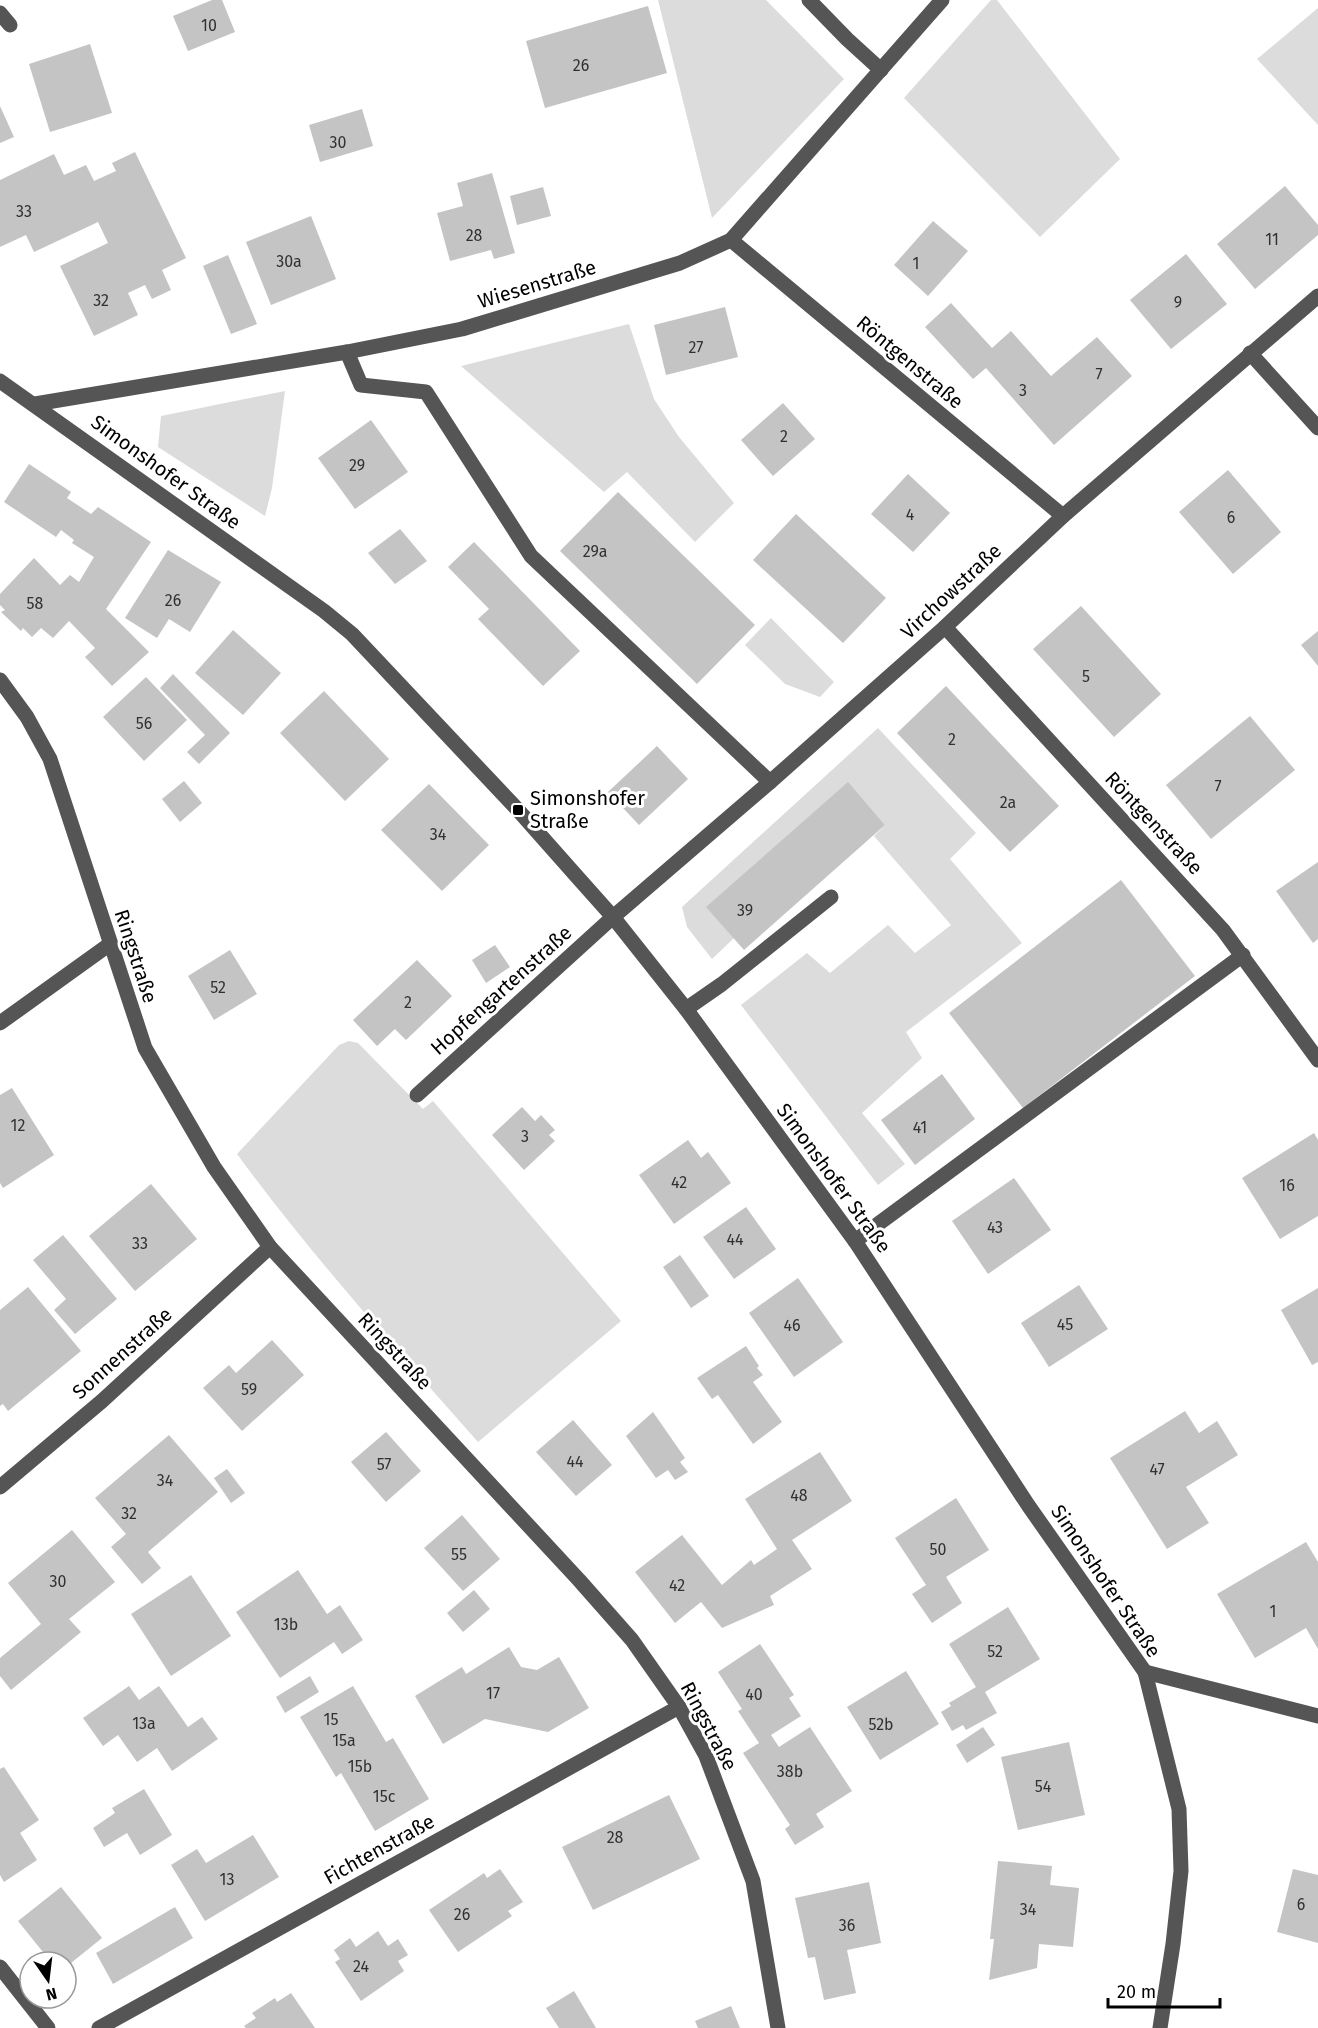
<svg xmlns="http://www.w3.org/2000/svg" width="1318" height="2028" font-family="'Fira Sans',sans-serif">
  <rect width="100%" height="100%" fill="#fff"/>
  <g fill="#dcdcdc">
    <path d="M658,0H766L844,79L712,218Z"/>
    <path d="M991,0H997L1120,159L1040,237L904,98Z"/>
    <path d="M1318,8V125L1257,59Z"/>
    <path d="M629,324L654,399L679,437L734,503L695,542L627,472L604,492L461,366Z"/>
    <path d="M285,391L272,488L265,516L158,447L161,416Z"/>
    <path d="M771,618L834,682L820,697L785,684L745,645Z"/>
    <path d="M878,728L976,833L950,859L1022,943L906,1032L922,1058L862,1113L905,1164L878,1185L741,1005L807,953L830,973L888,925L915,953L951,925L874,836L885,825L848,783L734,938L712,959L687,927L682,907Z"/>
    <path d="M349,1041L358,1043L423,1109L433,1101L621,1321L478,1442C395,1348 311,1255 237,1154L339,1045Z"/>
  </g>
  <g fill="#c4c4c4">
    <path d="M212,0H222L235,32L188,51L173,16Z"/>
    <path d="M648,6L667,73L545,108L526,41Z"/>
    <path d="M90,44L112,113L50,132L29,64Z"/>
    <path d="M0,106L14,137L0,143Z"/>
    <path d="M362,109L373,146L320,162L309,125Z"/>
    <path d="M135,152L186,258L162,270L171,290L152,299L145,285L128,293L138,315L94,336L60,266L108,243L98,222L34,252L26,235L0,247V180L54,154L64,175L86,165L94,181L116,171L112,163Z"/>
    <path d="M492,173L515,253L494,259L491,250L450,261L437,213L463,206L457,183Z"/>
    <path d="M1285,186L1318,225V235L1255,289L1217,244Z"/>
    <path d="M543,187L551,216L517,225L510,196Z"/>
    <path d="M311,216L336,279L271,305L246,242Z"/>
    <path d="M933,221L968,251L928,296L894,265Z"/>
    <path d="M1186,254L1227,304L1171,349L1130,300Z"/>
    <path d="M228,255L257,324L231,334L203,266Z"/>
    <path d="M951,303L992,348L1011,331L1051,376L1097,337L1132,376L1054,445L986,368L973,379L925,327Z"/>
    <path d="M725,307L738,357L666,375L654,325Z"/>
    <path d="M783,403L815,439L773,476L741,440Z"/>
    <path d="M371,420L408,472L355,509L318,458Z"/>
    <path d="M29,464L71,492L67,498L91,514L98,507L151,542L106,609L149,652L112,686L85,657L95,648L69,621L53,638L41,628L32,637L23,628L21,631L1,612L5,610L0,605V594L34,558L60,585L70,575L79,582L94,557L72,543L74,540L61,530L56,537L4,502Z"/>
    <path d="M1228,470L1281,532L1233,574L1179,512Z"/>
    <path d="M908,474L950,513L913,552L871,514Z"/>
    <path d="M618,492L755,625L697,684L560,551Z"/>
    <path d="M796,514L886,598L843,643L753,560Z"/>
    <path d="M400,529L427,561L395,584L368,553Z"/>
    <path d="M474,542L580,651L543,686L478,619L489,609L448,567Z"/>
    <path d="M168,550L221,582L190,632L169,619L157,638L125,618Z"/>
    <path d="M1081,606L1161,694L1114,737L1033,649Z"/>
    <path d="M233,630L281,673L243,715L195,673Z"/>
    <path d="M1318,631V666L1301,645Z"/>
    <path d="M173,674L230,733L199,764L187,752L205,735L160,688Z"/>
    <path d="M146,677L187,720L144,761L103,717Z"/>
    <path d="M946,686L1059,806L1010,852L897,733Z"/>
    <path d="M324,691L389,759L345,801L280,733Z"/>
    <path d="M1250,716L1295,770L1211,839L1166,785Z"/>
    <path d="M657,746L688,779L639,825L608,792Z"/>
    <path d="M184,781L202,803L180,822L162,799Z"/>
    <path d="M848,782L885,825L744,950L706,907Z"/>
    <path d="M429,784L489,845L442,891L381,830Z"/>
    <path d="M1318,862V939L1313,943L1276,891Z"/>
    <path d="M1121,880L1195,976L1023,1108L949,1013Z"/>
    <path d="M495,945L510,967L486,983L472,960Z"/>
    <path d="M230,950L257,994L214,1020L188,976Z"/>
    <path d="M417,960L452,996L406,1040L395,1029L377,1046L353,1020Z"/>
    <path d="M942,1074L975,1119L915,1165L881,1120Z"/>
    <path d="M12,1088L54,1155L3,1188L0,1183V1095Z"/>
    <path d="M522,1107L535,1121L541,1115L555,1130L549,1135L555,1141L524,1170L492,1135Z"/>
    <path d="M1314,1133L1318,1140V1216L1280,1239L1242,1178Z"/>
    <path d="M688,1140L701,1158L708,1152L731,1183L674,1224L639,1175Z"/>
    <path d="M1014,1178L1051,1230L988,1274L952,1221Z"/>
    <path d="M151,1184L197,1239L135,1291L89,1236Z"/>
    <path d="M746,1207L776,1249L734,1279L703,1237Z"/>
    <path d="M63,1235L117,1299L75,1334L54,1310L66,1299L33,1260Z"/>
    <path d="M680,1255L709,1296L691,1308L663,1267Z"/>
    <path d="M798,1278L843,1342L794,1377L749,1313Z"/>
    <path d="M1079,1285L1108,1329L1049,1367L1021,1323Z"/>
    <path d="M28,1287L81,1351L8,1411L3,1404L0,1406V1310Z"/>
    <path d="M1318,1288V1362L1312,1365L1281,1310Z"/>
    <path d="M272,1340L304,1375L242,1431L203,1388L229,1365L236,1373Z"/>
    <path d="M746,1346L759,1366L757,1368L763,1375L753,1382L782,1422L753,1444L718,1395L712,1399L697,1378Z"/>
    <path d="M1185,1411L1199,1433L1217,1421L1238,1455L1186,1487L1209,1523L1167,1549L1110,1458Z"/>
    <path d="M653,1412L685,1458L680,1462L688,1472L675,1480L668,1470L656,1478L626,1436Z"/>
    <path d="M573,1420L612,1465L576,1496L536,1452Z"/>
    <path d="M386,1432L421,1471L386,1502L351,1462Z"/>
    <path d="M169,1435L218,1492L148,1552L161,1568L142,1584L111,1547L126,1534L95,1498Z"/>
    <path d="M820,1452L852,1501L792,1540L812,1569L770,1596L774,1605L722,1628L701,1602L675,1623L635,1572L682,1535L722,1585L751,1560L754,1565L777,1549L745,1499Z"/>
    <path d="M227,1469L245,1493L231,1503L214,1478Z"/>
    <path d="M956,1498L989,1550L946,1577L962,1603L932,1623L912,1594L926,1585L895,1538Z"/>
    <path d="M462,1515L500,1559L463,1591L424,1548Z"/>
    <path d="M72,1530L115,1582L69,1619L81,1632L11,1690L0,1676V1658L41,1624L8,1583Z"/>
    <path d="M1306,1542L1318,1562V1649L1306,1628L1255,1658L1217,1594Z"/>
    <path d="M298,1570L327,1614L340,1605L363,1640L342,1654L334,1642L280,1678L236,1612Z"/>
    <path d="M191,1575L231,1636L171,1676L131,1614Z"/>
    <path d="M474,1590L490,1609L463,1632L447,1613Z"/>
    <path d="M1008,1607L1040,1659L985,1692L997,1713L966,1730L963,1725L952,1731L941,1712L951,1706L949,1703L976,1687L949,1644Z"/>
    <path d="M760,1644L794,1695L789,1698L801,1716L771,1735L779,1747L810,1727L852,1791L816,1814L824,1827L795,1845L785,1829L790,1825L743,1753L759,1743L738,1711L742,1709L718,1672Z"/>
    <path d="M509,1647L521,1667L537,1670L559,1657L589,1708L548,1732L485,1719L443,1744L415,1696L462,1667L466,1674Z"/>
    <path d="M906,1671L939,1724L880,1760L847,1707Z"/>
    <path d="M310,1676L319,1692L285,1713L276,1697Z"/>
    <path d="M129,1686L139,1700L159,1686L188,1727L202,1717L218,1739L172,1771L157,1748L137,1762L118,1735L103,1746L83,1718Z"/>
    <path d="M353,1686L386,1742L393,1738L429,1799L375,1831L341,1773L336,1777L300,1717Z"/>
    <path d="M983,1727L995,1745L967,1763L956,1745Z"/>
    <path d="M1069,1742L1085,1815L1018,1830L1001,1757Z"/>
    <path d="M4,1767L39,1820L20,1833L37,1860L4,1882L0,1875V1769Z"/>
    <path d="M144,1789L172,1835L140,1855L127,1833L104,1847L93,1828L115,1813L112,1808Z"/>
    <path d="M669,1795L700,1859L593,1910L562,1847Z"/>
    <path d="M253,1835L279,1877L205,1921L171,1865L197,1849L206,1863Z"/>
    <path d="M998,1861L1052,1866L1050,1885L1079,1888L1073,1947L1039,1944L1037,1968L989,1980L994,1939H990Z"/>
    <path d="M500,1869L523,1902L508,1911L512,1916L458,1952L429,1910L484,1873L487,1878Z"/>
    <path d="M1293,1869L1318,1875V1943L1277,1932Z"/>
    <path d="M869,1882L881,1943L847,1950L856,1993L824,2000L815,1957L808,1958L795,1898Z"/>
    <path d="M61,1887L102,1938L66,1967V1962H51L18,1921Z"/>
    <path d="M175,1907L193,1938L113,1984L96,1953Z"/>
    <path d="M378,1931L388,1946L398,1939L408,1955L398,1961L404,1971L361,2001L335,1962L340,1959L334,1950L350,1938L356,1947Z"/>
    <path d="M574,1991L596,2028H559L546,2008Z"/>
    <path d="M291,1993L315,2028H246L244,2026L256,2018L252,2013L275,1998L277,2002Z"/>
    <path d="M731,2006L740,2028H698L695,2021Z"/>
  </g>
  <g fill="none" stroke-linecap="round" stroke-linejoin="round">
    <g stroke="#555" stroke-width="15">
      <path d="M809,0L847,39L881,70"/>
      <path d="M0,13L10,25"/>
      <path d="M731,240L1063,516"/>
      <path d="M347,352L361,385L426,392L531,556L770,782"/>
      <path d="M1250,353L1318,428"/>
      <path d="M0,381L324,611L352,634L518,810L580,880L613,917L686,1009L855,1241L1028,1505L1145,1672L1179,1809L1181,1871L1173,1944L1160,2028"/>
      <path d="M35,404L347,352L462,329L680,263L731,240L942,0"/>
      <path d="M945,627L1223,930L1318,1060"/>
      <path d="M0,680L27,717L50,759L145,1048L214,1167L270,1247L579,1580L632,1640L679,1707L706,1756L753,1881L778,2028"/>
      <path d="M686,1009L722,984L831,897"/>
      <path d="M0,1023L110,944"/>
      <path d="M417,1095L613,917L770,782L945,627L1063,516L1318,296"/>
      <path d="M855,1241L1243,955"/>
      <path d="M0,1487L102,1401L270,1247"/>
      <path d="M1145,1672L1318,1716"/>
      <path d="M0,1967L48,2028"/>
      <path d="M99,2028L679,1707"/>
    </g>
  </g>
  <rect fill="#000" stroke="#fff" stroke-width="2" x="512" y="804" width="12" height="12" rx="3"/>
  <g text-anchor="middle" stroke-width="6" stroke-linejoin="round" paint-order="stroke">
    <g font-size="16" fill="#313131">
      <text x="209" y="31">10</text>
      <text x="581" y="71">26</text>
      <text x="338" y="148">30</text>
      <text x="24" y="217">33</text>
      <text x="474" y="241">28</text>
      <text x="1272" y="245">11</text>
      <text x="289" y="267">30a</text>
      <text x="916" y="269">1</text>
      <text x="101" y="306">32</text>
      <text x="1178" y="308">9</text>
      <text x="696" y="353">27</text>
      <text x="1099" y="380">7</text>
      <text x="1023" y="396">3</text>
      <text x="784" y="442">2</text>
      <text x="357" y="471">29</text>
      <text x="910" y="520">4</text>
      <text x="1231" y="523">6</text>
      <text x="595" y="557">29a</text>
      <text x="173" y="606">26</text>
      <text x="35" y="609">58</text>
      <text x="1086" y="682">5</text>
      <text x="144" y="729">56</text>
      <text x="952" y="745">2</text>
      <text x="1218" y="792">7</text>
      <text x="1008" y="808">2a</text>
      <text x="438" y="840">34</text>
      <text x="745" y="916">39</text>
      <text x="218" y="993">52</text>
      <text x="408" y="1008">2</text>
      <text x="18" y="1131">12</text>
      <text x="920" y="1133">41</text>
      <text x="525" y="1142">3</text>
      <text x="679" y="1188">42</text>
      <text x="1287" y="1191">16</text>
      <text x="995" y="1233">43</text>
      <text x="735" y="1245">44</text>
      <text x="140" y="1249">33</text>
      <text x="1065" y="1330">45</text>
      <text x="792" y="1331">46</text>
      <text x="249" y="1395">59</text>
      <text x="575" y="1467">44</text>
      <text x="384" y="1470">57</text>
      <text x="1157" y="1475">47</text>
      <text x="165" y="1486">34</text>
      <text x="799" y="1501">48</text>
      <text x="129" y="1519">32</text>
      <text x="938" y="1555">50</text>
      <text x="459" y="1560">55</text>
      <text x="58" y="1587">30</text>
      <text x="677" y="1591">42</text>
      <text x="1273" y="1617">1</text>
      <text x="286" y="1630">13b</text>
      <text x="995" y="1657">52</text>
      <text x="493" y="1699">17</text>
      <text x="754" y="1700">40</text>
      <text x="331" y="1725">15</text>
      <text x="144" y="1729">13a</text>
      <text x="881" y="1730">52b</text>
      <text x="344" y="1746">15a</text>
      <text x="360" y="1772">15b</text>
      <text x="790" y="1777">38b</text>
      <text x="1043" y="1792">54</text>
      <text x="384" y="1802">15c</text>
      <text x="615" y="1843">28</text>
      <text x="227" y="1885">13</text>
      <text x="1301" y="1910">6</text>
      <text x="1028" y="1915">34</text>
      <text x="462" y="1920">26</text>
      <text x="847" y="1931">36</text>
      <text x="361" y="1972">24</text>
    </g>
    <g font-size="20" fill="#000" stroke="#fff">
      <text transform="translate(537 284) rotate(-17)" y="7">Wiesenstraße</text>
      <text transform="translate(910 362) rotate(40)" y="7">Röntgenstraße</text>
      <text transform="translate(166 472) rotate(36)" y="7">Simonshofer Straße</text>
      <text transform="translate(951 591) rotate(-43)" y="7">Virchowstraße</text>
      <text transform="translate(1154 823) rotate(47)" y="7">Röntgenstraße</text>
      <text transform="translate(136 956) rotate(72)" y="7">Ringstraße</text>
      <text transform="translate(501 990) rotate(-42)" y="7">Hopfengartenstraße</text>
      <text transform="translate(834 1178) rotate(54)" y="7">Simonshofer Straße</text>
      <text transform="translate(395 1351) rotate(47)" y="7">Ringstraße</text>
      <text transform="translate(122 1353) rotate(-42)" y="7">Sonnenstraße</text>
      <text transform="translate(1106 1581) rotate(56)" y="7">Simonshofer Straße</text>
      <text transform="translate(709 1726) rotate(62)" y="7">Ringstraße</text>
      <text transform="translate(379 1849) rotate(-29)" y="7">Fichtenstraße</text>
    </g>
    <g font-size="20" fill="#000" stroke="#fff" text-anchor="start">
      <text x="530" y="805">Simonshofer<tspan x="530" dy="23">Straße</tspan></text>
    </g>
  </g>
  <g transform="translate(48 1980) rotate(166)"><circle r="28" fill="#ffffff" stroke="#999999" stroke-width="1.5"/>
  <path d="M0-4.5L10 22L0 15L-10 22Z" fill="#000000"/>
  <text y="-9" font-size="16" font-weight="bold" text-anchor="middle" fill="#000000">N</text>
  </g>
  <path d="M1108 1998v9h112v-9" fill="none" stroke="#000000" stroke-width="3"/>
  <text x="1117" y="1998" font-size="18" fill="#000000" stroke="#ffffff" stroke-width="4.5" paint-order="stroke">20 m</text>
</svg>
